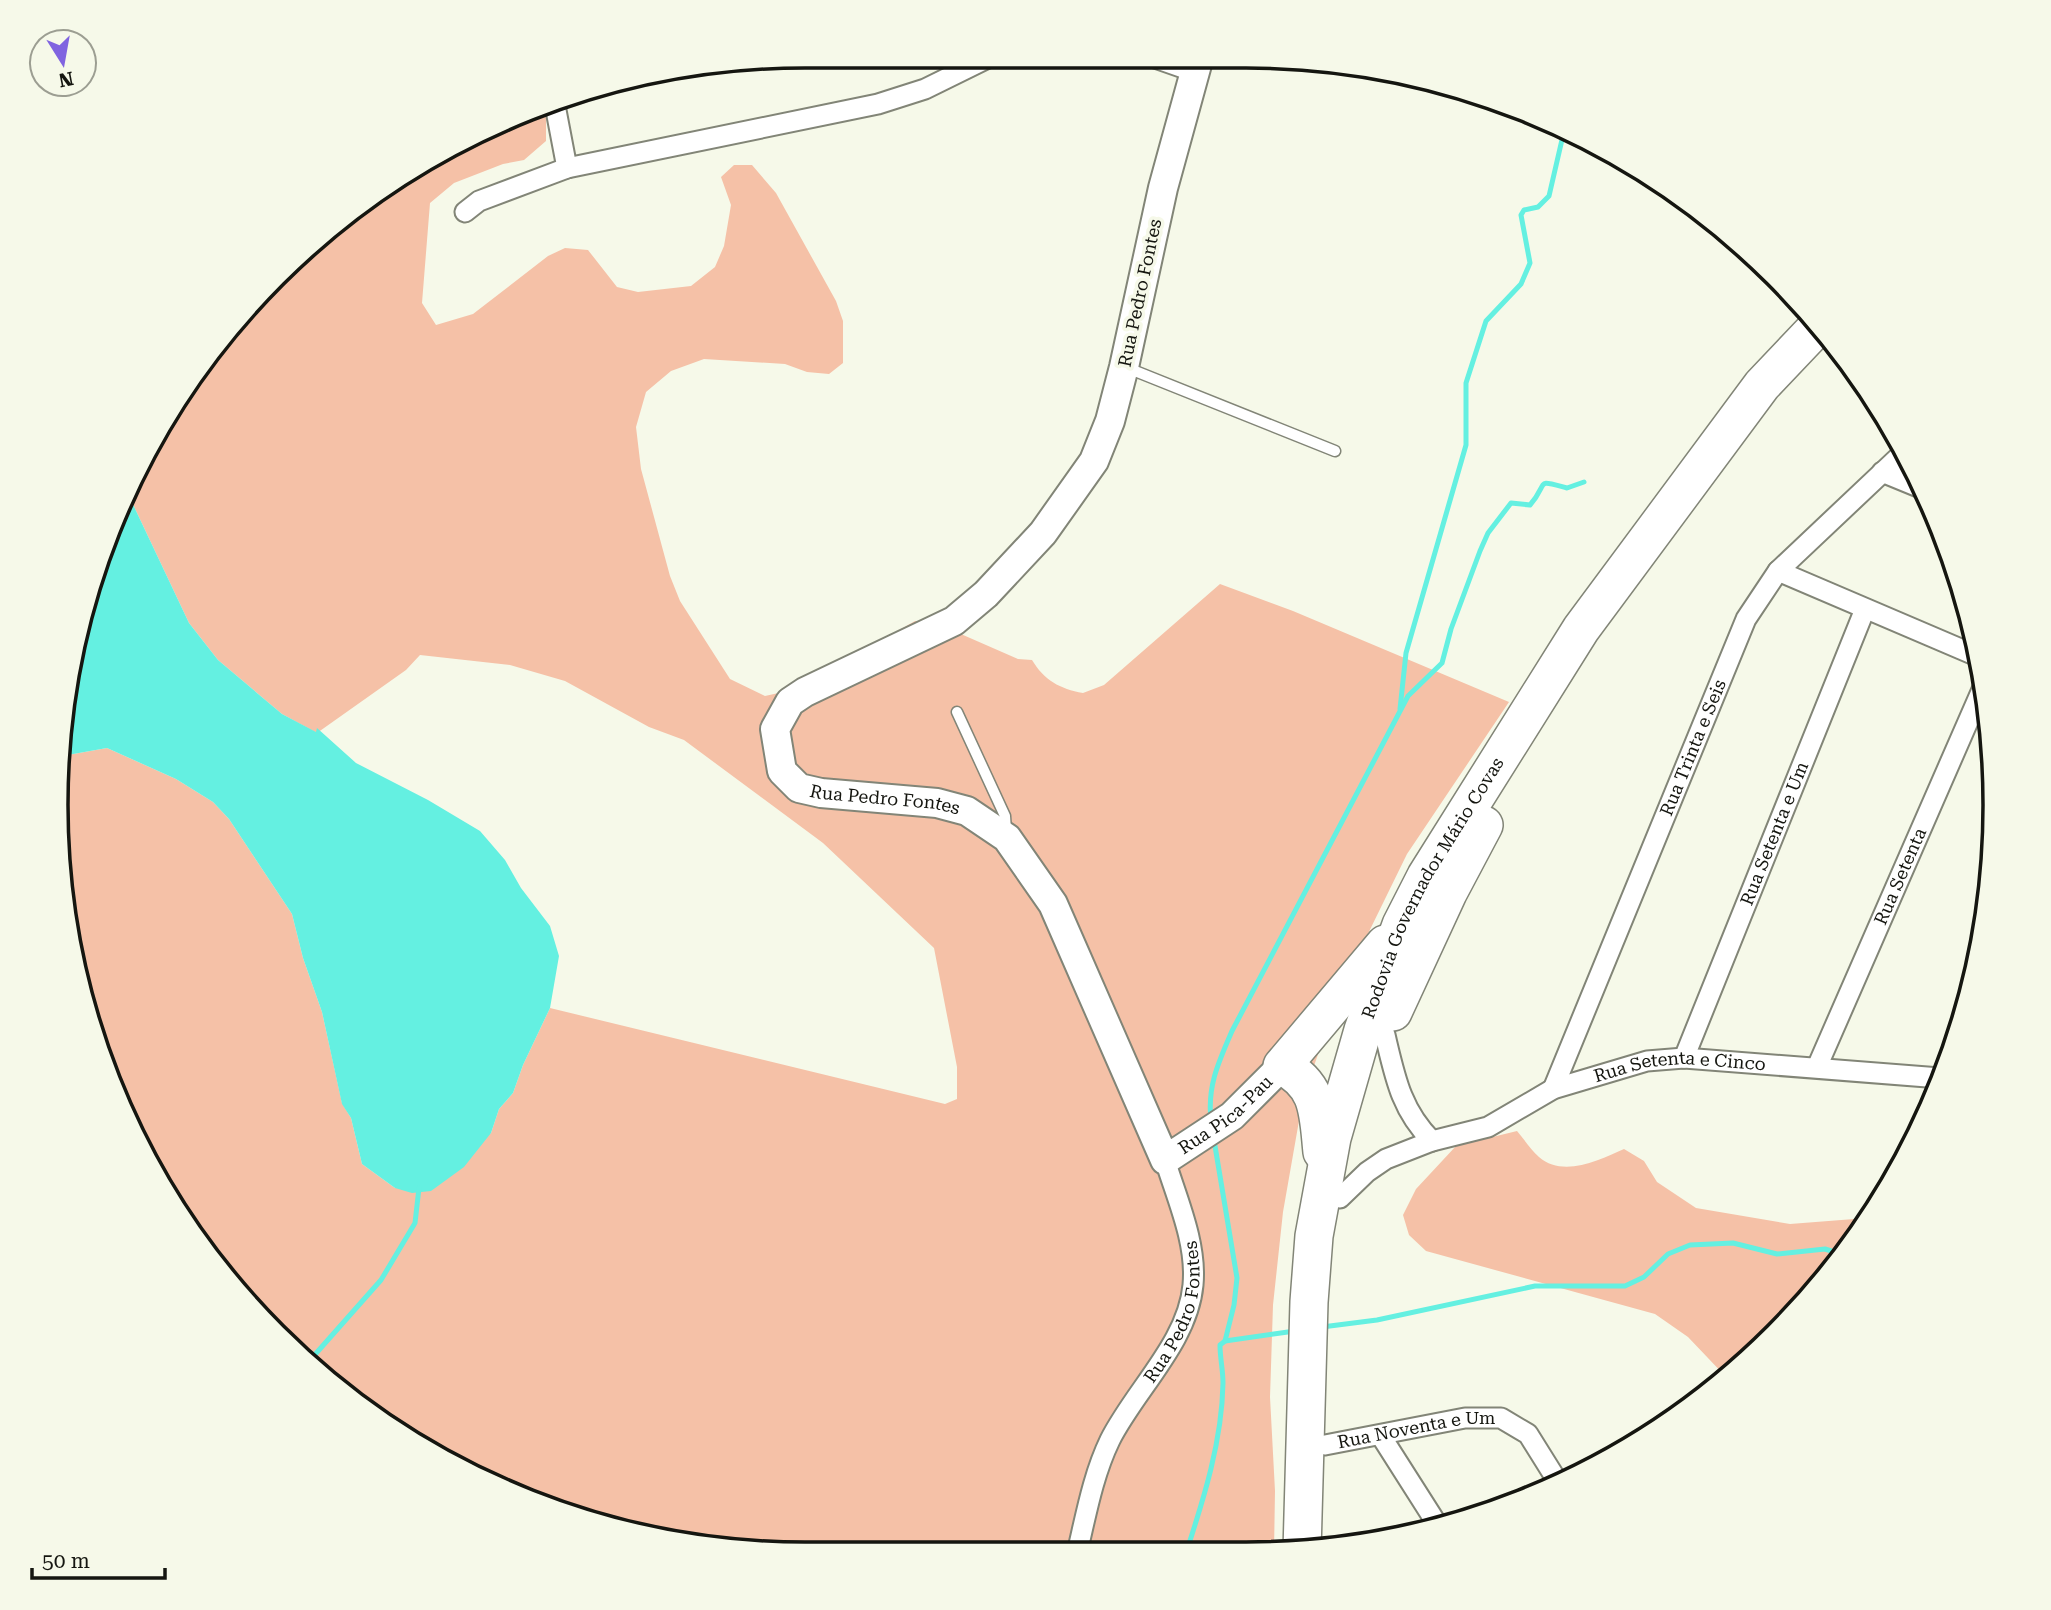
<svg xmlns="http://www.w3.org/2000/svg" width="2051" height="1610" font-family="'Roboto Serif',serif">
  <rect width="100%" height="100%" fill="#f6f9e9"/>
  <g fill="#f5c1a7">
    <path d="M546,108V141L524,160L503,164L454,183L430,203L422,303L436,325L473,314L548,256L565,248L588,250L617,287L638,292L691,286L715,267L724,246L731,205L721,177L734,165H752L776,193L836,301L843,321V363L829,374L807,372L785,364L704,359L671,371L646,392L636,427L641,469L670,576L680,601L730,679L765,696L783,692L840,664L915,621L938,624L1018,659L1032,660C1044,680 1060,689 1083,693L1104,685L1220,584L1293,611L1509,702L1407,854L1339,993L1303,1098L1283,1212L1273,1305L1270,1397L1275,1491L1274,1552L805,1554L659,1540L519,1497L389,1428L242,1299L157,1180L82,999L56,805L62,756L107,748L176,779L213,802L229,819L292,914L303,958L322,1012L342,1103L351,1118L362,1164L395,1188L491,1133L499,1109L513,1093L523,1065L550,1008L945,1104L957,1099V1067L934,948L823,843L684,740L649,727L565,681L510,665L420,655L406,670L317,733L282,714L218,660L189,623L129,496L156,431L275,276L430,157Z"/>
    <path d="M1517,1131C1524,1139 1531,1150 1539,1157C1563,1178 1600,1160 1624,1149L1644,1161L1657,1182L1696,1208L1790,1224L1867,1218L1840,1261L1740,1368L1727,1378L1688,1337L1655,1314L1426,1251L1409,1235L1403,1215L1416,1189L1456,1146Z"/>
  </g>
  <path fill="#64f0e1" d="M129,496L189,623L218,660L282,714L316,732L317,728L356,763L428,800L480,831L505,860L521,888L550,926L559,956L550,1008L523,1065L513,1093L499,1109L491,1133L464,1167L431,1191L412,1193L395,1188L362,1164L351,1118L342,1104L322,1012L303,958L292,914L229,819L213,802L176,779L107,748L62,756L81,612Z"/>
  <g fill="none" stroke-linecap="round" stroke-linejoin="round">
    <g stroke="#64f0e1" stroke-width="5">
      <path d="M1400,709L1406,653L1466,445V383L1486,321L1521,284L1530,263L1521,215L1524,210L1538,207L1549,196L1564,131"/>
      <path d="M1211,1120C1207,1086 1219,1061 1232,1031L1408,696L1442,663L1451,629L1480,551L1488,533L1511,503L1530,505C1550,482 1533,479 1567,488L1584,482"/>
      <path d="M1322,1327L1377,1320L1535,1286H1625L1644,1277L1668,1254L1690,1245L1733,1243L1777,1254L1825,1249L1844,1255"/>
      <path d="M1225,1341L1295,1331"/>
      <path d="M311,1359L381,1280L415,1223L419,1188"/>
      <path d="M1186,1553C1204,1498 1222,1441 1223,1383C1223,1370 1220,1358 1220,1345L1225,1341L1234,1305L1237,1278L1214,1140"/>
    </g>
    <g stroke="#828577" stroke-width="13">
      <g id="lane">
        <path d="M1125,367L1335,451"/>
        <path d="M957,712L1005,816L1006,831"/>
      </g>
    </g>
    <g stroke="#828577" stroke-width="23">
      <g id="street">
        <path d="M1152,57L1195,72"/>
        <path d="M555,105L567,168"/>
        <path d="M465,212L479,201L567,168L878,104L925,89L990,57"/>
        <path d="M1882,472L1921,488"/>
        <path d="M1778,571L1977,656"/>
        <path d="M1385,1035C1395,1077 1401,1110 1432,1141"/>
        <path id="s1" d="M1684,1058L1865,609"/>
        <path id="s2" d="M1817,1067L1984,685"/>
        <path id="s3" d="M1553,1089L1746,619L1778,571L1904,452"/>
        <path id="s4" d="M1340,1198L1367,1172L1386,1159L1432,1141L1488,1127L1553,1089L1647,1061L1684,1058L1940,1078"/>
        <path d="M1381,1436L1437,1524"/>
        <path id="s5" d="M1325,1445L1465,1418H1501L1528,1434L1558,1482"/>
        <path id="s6" d="M1077,1553C1086,1515 1093,1475 1110,1440C1135,1390 1188,1342 1193,1285C1197,1243 1177,1199 1165,1160"/>
      </g>
    </g>
    <g stroke="#828577" stroke-width="32">
      <g id="secondary">
        <path id="s7" d="M1199,57L1163,188L1124,367L1110,421L1094,461L1043,533L986,594L954,621L805,692L790,702L775,729L782,771L799,788L821,793L937,803L967,811L1007,838L1053,904L1165,1160L1232,1116L1282,1066"/>
      </g>
    </g>
    <g stroke="#828577" stroke-width="40">
      <g id="highway">
        <path d="M1393,1012L1448,893L1484,825"/>
        <path d="M1322,1152C1318,1114 1320,1085 1282,1066L1385,944"/>
        <path id="s8" d="M1302,1551L1309,1302L1314,1236L1332,1138L1363,1030L1401,925L1426,876L1581,629L1762,385L1819,325"/>
      </g>
    </g>
    <use href="#lane" stroke="#fff" stroke-width="10"/>
    <use href="#street" stroke="#fff" stroke-width="19"/>
    <use href="#secondary" stroke="#fff" stroke-width="28"/>
    <use href="#highway" stroke="#fff" stroke-width="37"/>
  </g>
  <g text-anchor="middle" stroke-width="7" stroke-linejoin="round" paint-order="stroke">
    <g font-size="18" fill="#151610" stroke="#f6f9e9">
      <text transform="translate(1140 293) rotate(-78)" y="6">Rua Pedro Fontes</text>
      <text dy="6" stroke="none"><textPath href="#s3" startOffset="369">Rua Trinta e Seis</textPath></text>
      <text dy="6" stroke="none"><textPath href="#s7" startOffset="999">Rua Pedro Fontes</textPath></text>
      <text dy="6" stroke="none"><textPath href="#s1" startOffset="242">Rua Setenta e Um</textPath></text>
      <text dy="6" stroke="none"><textPath href="#s2" startOffset="208">Rua Setenta</textPath></text>
      <text dy="6" stroke="none"><textPath href="#s8" startOffset="686">Rodovia Governador Mário Covas</textPath></text>
      <text dy="6" stroke="none"><textPath href="#s4" startOffset="373">Rua Setenta e Cinco</textPath></text>
      <text dy="6" stroke="none"><textPath href="#s7" startOffset="1566">Rua Pica-Pau</textPath></text>
      <text dy="6" stroke="none"><textPath href="#s6" startOffset="264">Rua Pedro Fontes</textPath></text>
      <text dy="6" stroke="none"><textPath href="#s5" startOffset="93">Rua Noventa e Um</textPath></text>
    </g>
  </g>
  <path d="M0 0H2051V1610H0ZM805 68H1246A737 737 0 0 1 1983 805V805A737 737 0 0 1 1246 1542H805A737 737 0 0 1 68 805V805A737 737 0 0 1 805 68Z" fill="#f6f9e9" fill-rule="evenodd"/>
  <path fill="none" stroke="#151610" stroke-width="3.5" d="M805 68H1246A737 737 0 0 1 1983 805V805A737 737 0 0 1 1246 1542H805A737 737 0 0 1 68 805V805A737 737 0 0 1 805 68Z"/>
  <g transform="translate(63 63) rotate(169)"><circle r="33" fill="#f6f9e9" stroke="#9c9e92" stroke-width="2"/>
  <path d="M0-5L12 26L0 18L-12 26Z" fill="#8064e0"/>
  <text y="-10" font-size="19" font-weight="bold" text-anchor="middle" fill="#151610">N</text>
  </g>
  <path d="M32 1568v10h133v-10" fill="none" stroke="#151610" stroke-width="3.5"/>
  <text x="42" y="1568" font-size="21" fill="#151610" stroke="#f6f9e9" stroke-width="5" paint-order="stroke">50 m</text>
</svg>
